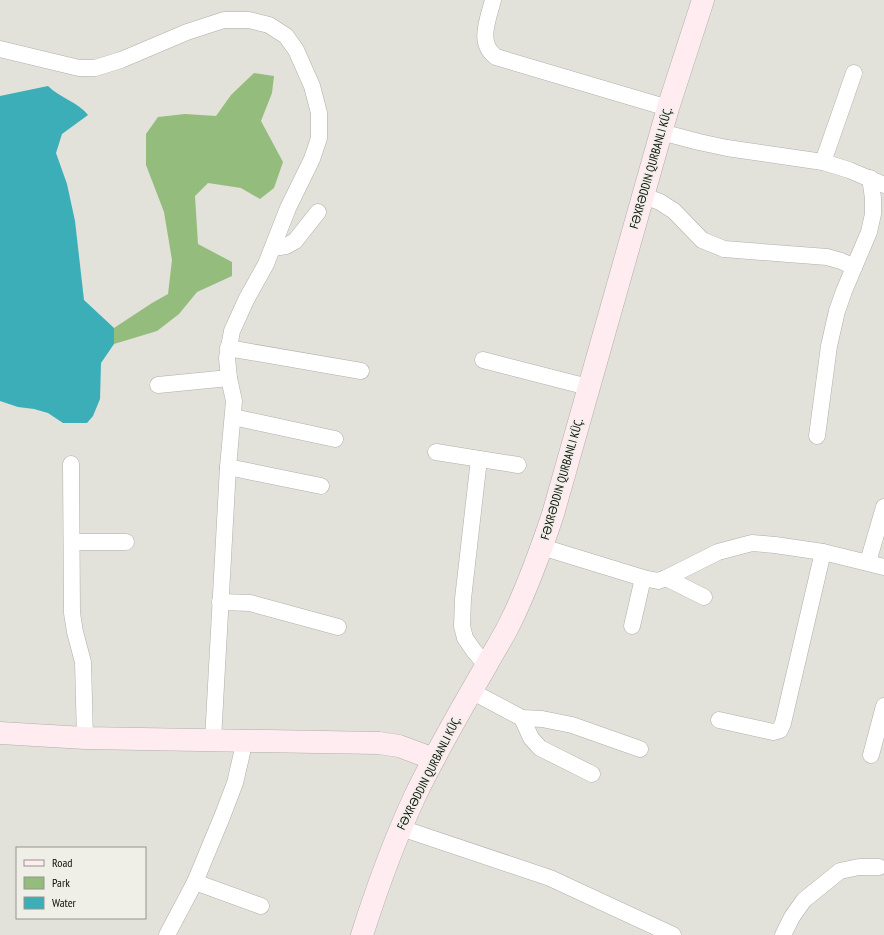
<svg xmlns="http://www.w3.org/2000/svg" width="884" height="935" font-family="'PT Sans Narrow',sans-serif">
  <rect width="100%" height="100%" fill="#e2e1da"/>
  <path fill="#94bc7c" d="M254,73L274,76L272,93L261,121L283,162L274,188L260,199L241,188L208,183L195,196L198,244L232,262V276L197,292L179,314L157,331L114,344V328L152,303L168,294L172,260L164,212L146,165V134L158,117L185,114L216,116L231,95Z"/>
  <path fill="#3baeb8" d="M48,86C60,98 78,102 88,115L62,134L56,153L67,184L75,221L84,300L114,328V344L101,363L100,399L93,416L87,423H63L48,413L34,409L18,407L0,401V96Z"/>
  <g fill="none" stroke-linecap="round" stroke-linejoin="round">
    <g stroke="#b0afa9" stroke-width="17">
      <g id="street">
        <path d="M493,0C488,20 477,43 496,57L668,108"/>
        <path d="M0,49L79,68H95L121,60L187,32L224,20H249L269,25L286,36L296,50L312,86L319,113V138L312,159L288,208L266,264L246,300L232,331L227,358L229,378L234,401L228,467L213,740"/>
        <path d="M661,132L699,142L727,148L823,162L849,170L884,185"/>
        <path d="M823,162L854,73"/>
        <path d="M644,196L660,202L674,211L702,240L724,249L827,257L841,261L854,267"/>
        <path d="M273,248L286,246L295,241L318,212"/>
        <path d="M228,348L361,371"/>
        <path d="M483,360L588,387"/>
        <path d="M158,385L229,378"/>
        <path d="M233,417L335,439"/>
        <path d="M817,436L829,346L837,311L844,291L869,232L873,214V198L870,178"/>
        <path d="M436,452L518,465"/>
        <path d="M479,459L463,599L462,626L465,638L474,651L486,665"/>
        <path d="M71,464L72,613L75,632L83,662L85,738"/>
        <path d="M228,467L321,486"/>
        <path d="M72,542H126"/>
        <path d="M542,547L643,578L658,581L666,578L718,552L752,543L775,545L823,552L884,567"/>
        <path d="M868,562L884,507"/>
        <path d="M666,578L704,597"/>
        <path d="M220,602L250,603L338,627"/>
        <path d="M632,626L643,578"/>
        <path d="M471,691L522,718L542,719L572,725L640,749"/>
        <path d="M522,718L531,738L540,748L592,774"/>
        <path d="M719,720L773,732L780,730L783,723L823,552"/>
        <path d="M871,755L884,706"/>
        <path d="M401,828L550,878L673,935"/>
        <path d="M195,882L261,906"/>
        <path d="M167,935L195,882L222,817L235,783L245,740"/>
        <path d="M783,935L792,917L804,900L840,871L859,867H879"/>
      </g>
    </g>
    <g stroke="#b0afa9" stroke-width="23">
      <g id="secondary">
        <path d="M0,733L85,738L379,743L399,746L434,759"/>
        <path d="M362,935C377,888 394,841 415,796C436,752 461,709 486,666C494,651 504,636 511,621C528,586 541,550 553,514L668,108L703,0"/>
      </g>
    </g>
    <use href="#street" stroke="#fff" stroke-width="16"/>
    <use href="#secondary" stroke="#ffecf1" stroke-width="22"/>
  </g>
  <g text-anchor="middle" stroke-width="3" stroke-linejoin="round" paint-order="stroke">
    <g font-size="12" fill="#0d0d0a" stroke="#efeee7">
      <text transform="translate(651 168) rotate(-74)" y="4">FƏXRƏDDIN QURBANLI KÜÇ.</text>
      <text transform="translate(562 479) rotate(-74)" y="4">FƏXRƏDDIN QURBANLI KÜÇ.</text>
      <text transform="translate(429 773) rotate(-63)" y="4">FƏXRƏDDIN QURBANLI KÜÇ.</text>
    </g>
  </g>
  <rect x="16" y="847" width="130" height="72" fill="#efeee7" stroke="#95948f"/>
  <rect x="24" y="860" width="20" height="6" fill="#ffecf1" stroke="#95948f"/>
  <text x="52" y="867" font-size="12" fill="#0d0d0a">Road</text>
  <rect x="24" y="877" width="20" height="12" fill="#94bc7c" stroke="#95948f"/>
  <text x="52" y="887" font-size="12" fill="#0d0d0a">Park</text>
  <rect x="24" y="897" width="20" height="12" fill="#3baeb8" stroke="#95948f"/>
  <text x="52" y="907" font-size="12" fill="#0d0d0a">Water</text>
</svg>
